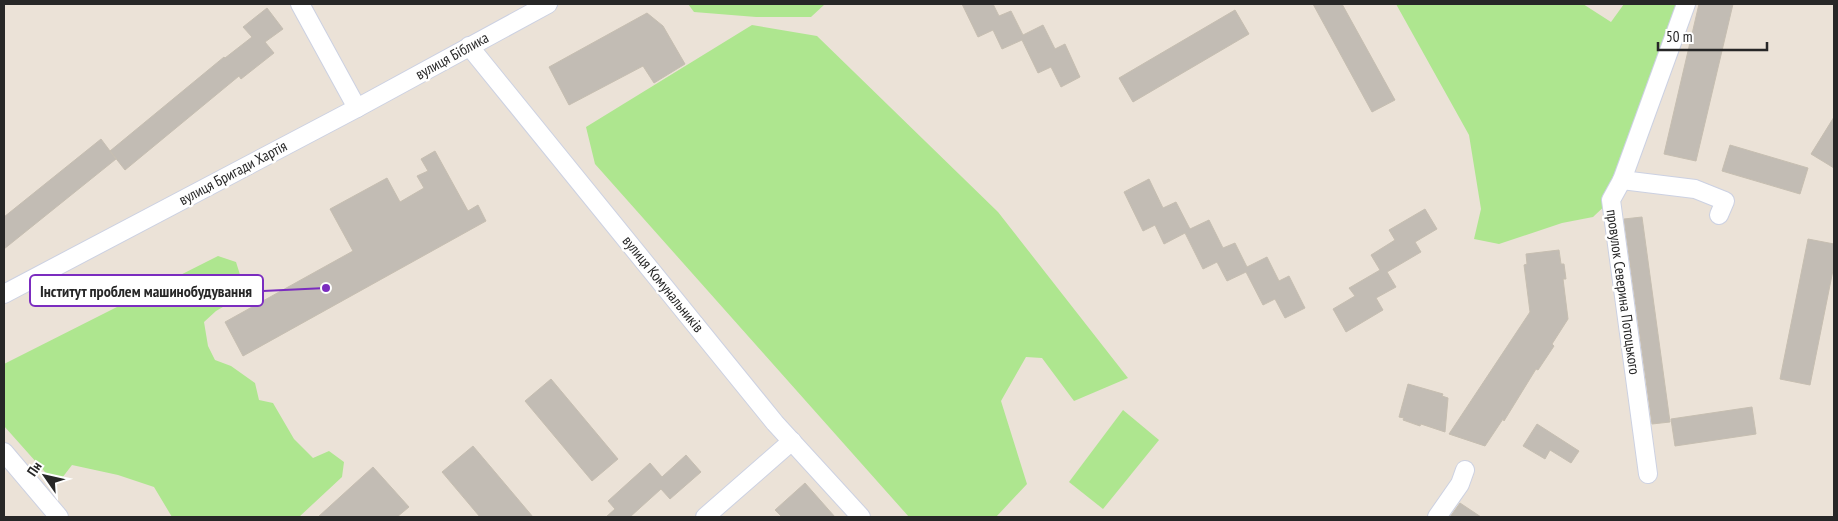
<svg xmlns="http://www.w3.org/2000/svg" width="1838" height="521" font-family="'PT Sans Narrow',sans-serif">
  <rect width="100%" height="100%" fill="#ebe2d7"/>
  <g fill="#aee68f">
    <path d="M688,4H825L811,17H756L694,12Z"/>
    <path d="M1396,4H1583L1611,22L1624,4H1686L1611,200L1593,217L1562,223L1499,244L1474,239L1481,209L1469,135Z"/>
    <path d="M752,25L817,36L998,212L1128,378L1074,401L1042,358L1026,357L1001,401L1027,484L996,517H909L595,164L586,127Z"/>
    <path d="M218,256L236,262L242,281L252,290L216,311L204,322L208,346L215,360L231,366L255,383L259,400L273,403L294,439L313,458L329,451L344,462L342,477L299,517H172L154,487L118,475L72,465L62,478L53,481L4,426V364Z"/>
    <path d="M1123,410L1159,440L1103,509L1069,482Z"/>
  </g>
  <g fill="#c2bcb4" stroke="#c6beb1">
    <path d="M962,4H993L999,16L1011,11L1023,35L1043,25L1055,49L1065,44L1080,77L1061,87L1051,67L1038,73L1022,40L1002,49L993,30L978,37Z"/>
    <path d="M1313,4H1342L1395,100L1372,112Z"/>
    <path d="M1699,4H1733L1696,161L1664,154Z"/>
    <path d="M267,8L283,29L265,42L274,53L241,79L239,76L125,170L110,151L224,57L225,58L252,37L243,27Z"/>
    <path d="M1235,10L1249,34L1133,102L1119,78Z"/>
    <path d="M647,13L663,26L685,64L654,83L643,66L569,105L549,67Z"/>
    <path d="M1834,117V168L1811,154Z"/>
    <path d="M101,139L116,159L4,249V217Z"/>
    <path d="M1730,145L1808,168L1800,194L1722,171Z"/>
    <path d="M435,151L468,211L478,205L486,221L243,356L225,322L353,251L330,209L387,178L400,202L424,188L417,176L428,171L421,159Z"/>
    <path d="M1149,179L1163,208L1176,202L1190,229L1209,220L1223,248L1235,243L1247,267L1267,257L1279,281L1289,276L1305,308L1285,318L1275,299L1263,305L1246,272L1227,281L1217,262L1203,269L1185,233L1164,244L1155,225L1143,231L1124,192Z"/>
    <path d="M1425,209L1437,229L1415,242L1421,252L1387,272L1396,287L1376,298L1383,310L1346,332L1333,309L1355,296L1349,288L1380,270L1371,255L1395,240L1389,230Z"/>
    <path d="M1642,217L1670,422L1652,424L1624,219Z"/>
    <path d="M1808,239L1834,244V265L1810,385L1780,379Z"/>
    <path d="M1559,250L1561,264H1564L1566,279H1563L1568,319L1552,344L1554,346L1538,370L1536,369L1504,421L1503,419L1485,446L1449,434L1530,312L1524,265L1527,264L1526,254Z"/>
    <path d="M551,379L618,459L592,481L525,401Z"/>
    <path d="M1408,384L1443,394L1442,396L1448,398L1445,432L1421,424L1420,426L1403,420L1404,418L1399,417Z"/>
    <path d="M1752,407L1756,434L1675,446L1671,419Z"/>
    <path d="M1537,424L1579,451L1571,463L1550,450L1545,459L1523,446Z"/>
    <path d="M473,446L533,517H480L442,472Z"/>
    <path d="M686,455L701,472L670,499L661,489L630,517H606L615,509L608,501L650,463L662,477Z"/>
    <path d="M373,467L409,507L397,517H318Z"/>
    <path d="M805,483L835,517H782L775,510Z"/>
    <path d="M1460,503L1481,517H1450Z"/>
  </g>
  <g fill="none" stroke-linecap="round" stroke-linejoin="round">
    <g stroke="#ccd1e2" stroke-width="20">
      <g id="minor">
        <path d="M300,4L357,108"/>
        <path d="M469,46L775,423L861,517"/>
        <path d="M1622,180L1695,189L1725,201L1719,215"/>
        <path d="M4,294L357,108L548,4"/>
        <path d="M4,452L59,517"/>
        <path d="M1648,474L1611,200L1622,180L1686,4"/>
        <path d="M705,517L792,441"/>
        <path d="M1437,517L1460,484L1465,470"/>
      </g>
    </g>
    <use href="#minor" stroke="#fff" stroke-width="18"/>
  </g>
  <g text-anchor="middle" stroke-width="5" stroke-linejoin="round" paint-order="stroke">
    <g font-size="15" fill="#272727" stroke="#fff">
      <text transform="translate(452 56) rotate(-29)" y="5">вулиця Біблика</text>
      <text transform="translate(233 173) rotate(-28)" y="5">вулиця Бригади Хартія</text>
      <text transform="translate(663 284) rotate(51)" y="5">вулиця Комунальників</text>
      <text transform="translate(1623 292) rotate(82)" y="5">провулок Северина Потоцького</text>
    </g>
  </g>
  <path fill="none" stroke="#7b2cbf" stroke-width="2" d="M326 288L263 291"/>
  <circle fill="#7b2cbf" stroke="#fff" stroke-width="2" cx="326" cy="288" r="5"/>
  <rect fill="#fff" stroke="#7b2cbf" stroke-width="2" x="30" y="275" width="233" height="31" rx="5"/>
  <g font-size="16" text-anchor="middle" font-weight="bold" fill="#272727">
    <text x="146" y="297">Інститут проблем машинобудування</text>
  </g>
  <rect width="1838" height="521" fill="none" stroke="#272727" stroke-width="10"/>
  <g transform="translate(45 476) rotate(304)" stroke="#ffffff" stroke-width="4" paint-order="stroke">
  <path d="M0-4L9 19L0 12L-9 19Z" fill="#272727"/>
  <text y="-8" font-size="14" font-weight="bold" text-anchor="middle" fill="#272727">Пн</text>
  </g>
  <path d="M1658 42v8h109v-8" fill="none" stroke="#272727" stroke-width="2.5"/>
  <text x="1666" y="42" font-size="15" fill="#272727" stroke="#ffffff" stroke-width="4" paint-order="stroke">50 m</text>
</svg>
